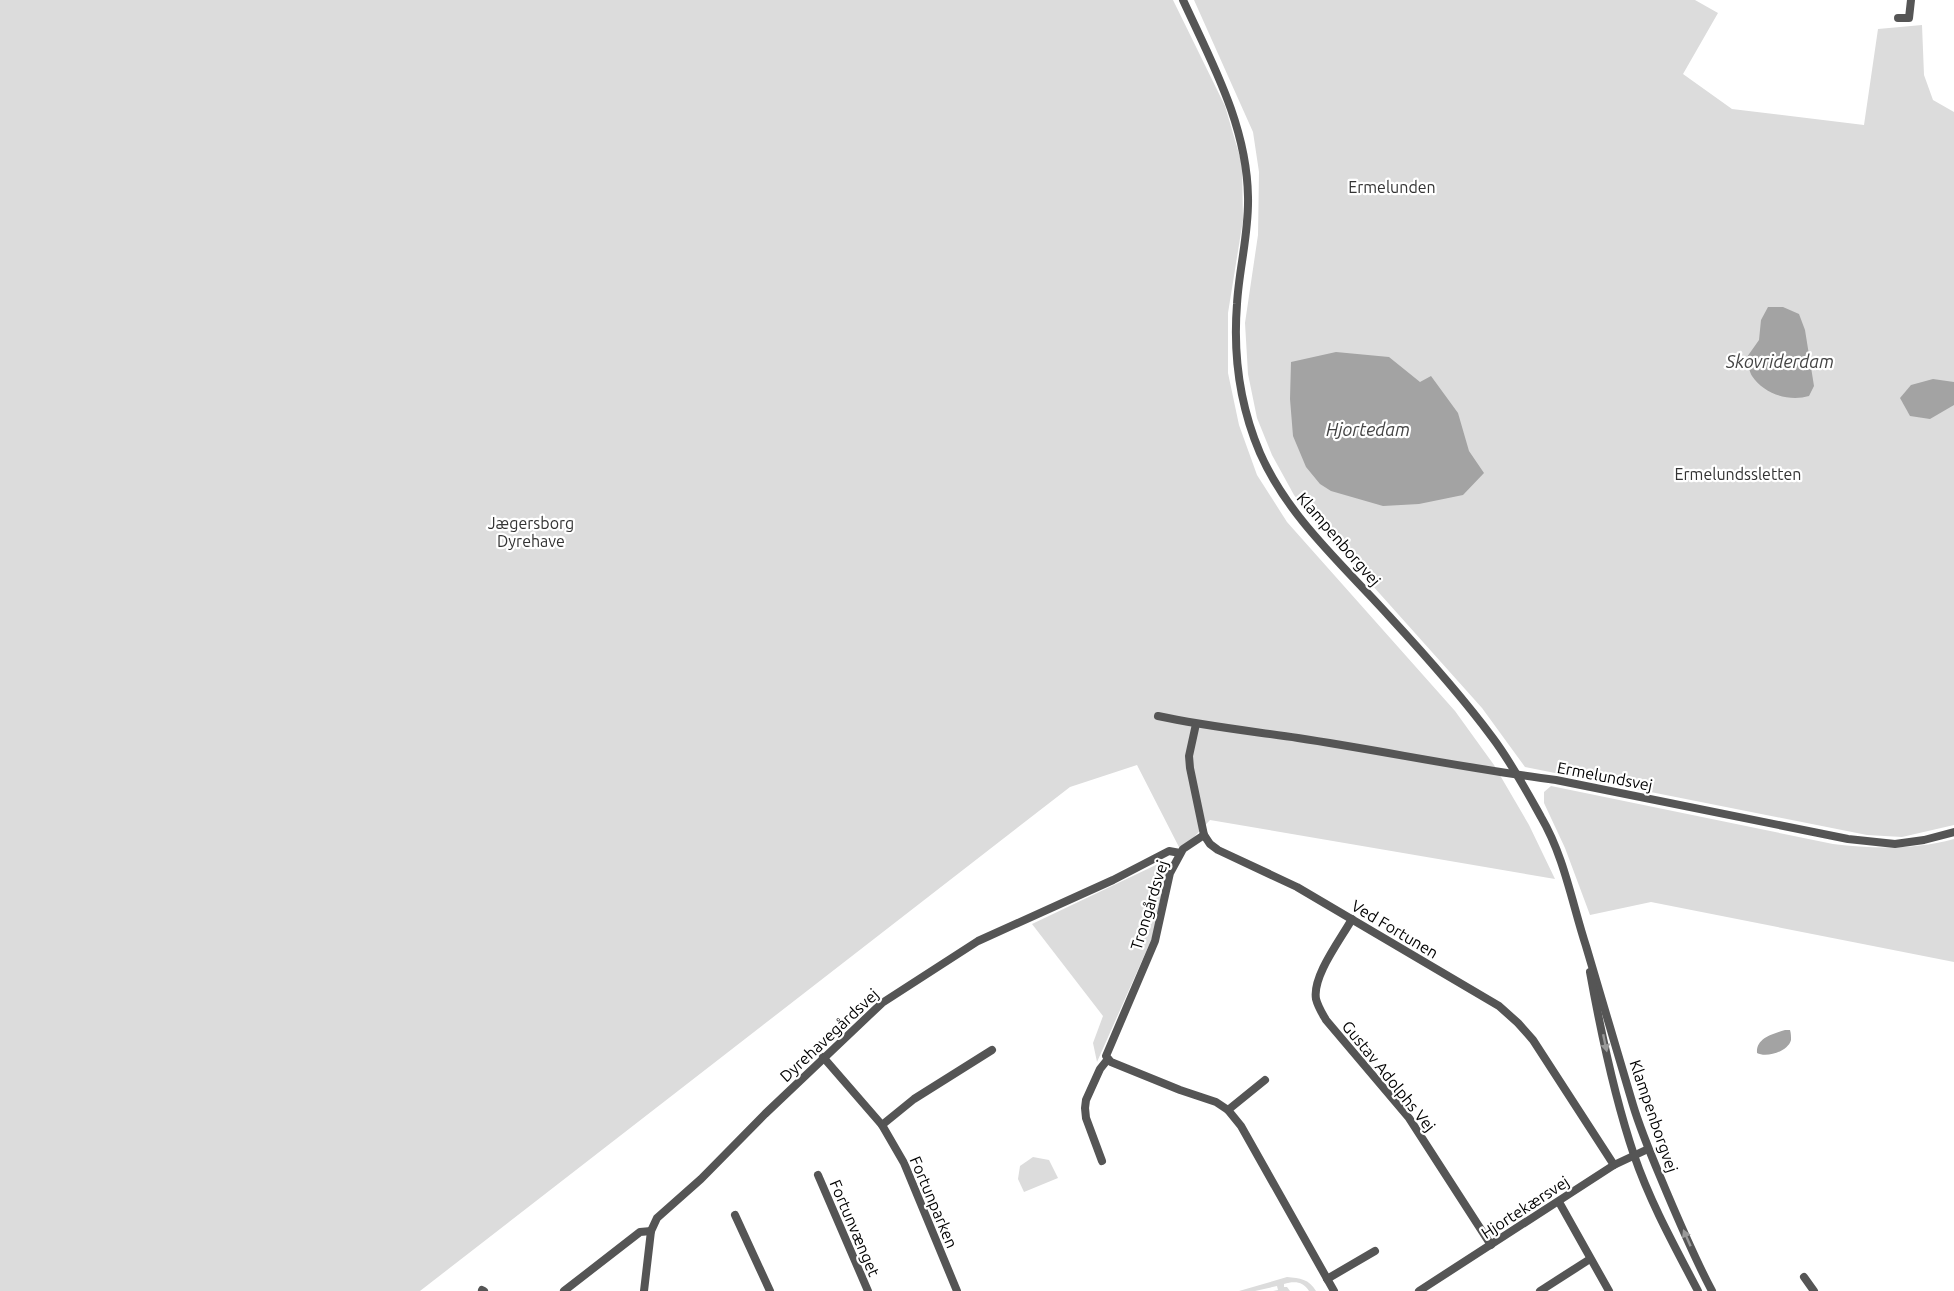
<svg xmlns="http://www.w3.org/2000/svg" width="1954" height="1291" font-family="Ubuntu,sans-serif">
  <rect width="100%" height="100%" fill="#fff"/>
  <g fill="#dcdcdc">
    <path d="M0,0H1173L1225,106L1242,164L1243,220L1228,313V373L1239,425L1257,475L1287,522L1455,711L1494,765L1529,825L1555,879L1210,820L1181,851L1137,765L1070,787L420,1291H0Z"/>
    <path d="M1194,0H1695L1718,13L1683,74L1732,109L1864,125L1878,29L1922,25L1924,75L1933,100L1954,112V825L1902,837L1867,835L1525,767L1482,708L1330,538L1294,495L1272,455L1257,418L1248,374L1245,323L1258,235L1259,172L1253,132Z"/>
    <path d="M1551,786L1833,844C1874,849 1913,850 1954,839V962L1651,902L1590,915L1565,848L1544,803V792Z"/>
    <path d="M1158,864L1167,867L1156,929L1097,1062L1093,1043L1103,1016L1032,924Z"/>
    <path d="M1033,1157L1049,1160L1058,1178L1024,1192L1018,1179L1020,1166Z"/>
    <path d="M1287,1277C1300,1278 1309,1279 1316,1291H1309C1303,1281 1294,1281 1284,1284V1287H1287L1290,1291H1273L1278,1290L1277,1286L1255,1291H1239Z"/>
  </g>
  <g fill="#a3a3a3">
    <path d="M1768,307H1783L1799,314L1805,330L1814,386L1809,396C1789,402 1764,394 1752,376C1749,371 1748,363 1747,357L1759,340L1761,320Z"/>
    <path d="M1336,352L1389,357L1420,382L1431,376L1458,413L1469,451L1484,473L1463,495L1419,504L1383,506L1331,491L1320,484L1306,467L1293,436L1290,399L1291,362Z"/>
    <path d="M1933,379L1954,382V405L1930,419L1910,416L1900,398L1911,385Z"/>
    <path d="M1785,1030H1790C1791,1033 1791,1037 1791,1040C1788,1052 1766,1058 1757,1053C1756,1038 1773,1034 1785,1030Z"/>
  </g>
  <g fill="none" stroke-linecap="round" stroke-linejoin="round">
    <g stroke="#555" stroke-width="8">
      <path d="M1183,0C1212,63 1247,126 1248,197C1249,234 1239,268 1237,304C1233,355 1240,406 1260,453C1288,517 1343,565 1389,616C1425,655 1461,695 1492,737C1511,762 1526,790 1541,817C1564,856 1572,903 1586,946C1602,999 1617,1052 1633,1105C1642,1135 1655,1164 1667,1193C1681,1226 1695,1259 1712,1291"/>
      <path d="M1898,18H1909L1911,0"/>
      <path d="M1158,716C1204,726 1251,731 1298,738C1384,751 1469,769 1556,780L1848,839L1895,844L1924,840L1954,832"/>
      <path d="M1196,724L1189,756L1190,768L1204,835L1210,844L1218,850L1297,887L1499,1006L1518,1023L1533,1040L1614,1165"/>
      <path d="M1204,835L1183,849L1170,873L1155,941L1106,1056L1111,1062L1180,1090L1216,1102L1228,1110L1241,1126L1334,1291"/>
      <path d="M1352,919C1341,939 1312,976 1316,999C1318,1007 1322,1013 1326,1020L1409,1118L1491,1245"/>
      <path d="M1590,972C1601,1033 1614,1096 1634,1155C1650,1202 1675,1247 1698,1291"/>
      <path d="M823,1057L882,1125L904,1163L957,1291"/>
      <path d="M1228,1110L1265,1080"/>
      <path d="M882,1125L914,1099L992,1050"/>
      <path d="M1102,1161L1086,1118L1085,1108L1086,1100L1100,1069L1108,1059"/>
      <path d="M818,1175L868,1291"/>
      <path d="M1559,1202L1609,1291"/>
      <path d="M735,1215L770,1291"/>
      <path d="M1804,1277L1814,1291"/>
      <path d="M1327,1279L1375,1251"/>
      <path d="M482,1290L484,1291"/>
      <path d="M564,1291L640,1232L651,1231"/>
      <path d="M644,1291L651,1231L657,1218L701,1179L765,1114L882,1003L978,941L1113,880L1169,851L1180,853"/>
      <path d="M1419,1291L1614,1165L1648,1149"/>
      <path d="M1540,1291L1590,1259"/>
    </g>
  </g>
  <defs><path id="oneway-solid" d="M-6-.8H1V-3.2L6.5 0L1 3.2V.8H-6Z" transform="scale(1.5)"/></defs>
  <g fill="#999">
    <use href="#oneway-solid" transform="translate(1605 1043) rotate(78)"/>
    <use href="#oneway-solid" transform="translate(1687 1238) rotate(-114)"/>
  </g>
  <g text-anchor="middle" stroke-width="4.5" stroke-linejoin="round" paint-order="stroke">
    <g font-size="16" fill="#333" stroke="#fff">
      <text x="1392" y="193">Ermelunden</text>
      <text x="1738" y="480">Ermelundssletten</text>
      <text x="531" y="529">Jægersborg<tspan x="531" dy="18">Dyrehave</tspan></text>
    </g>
    <g font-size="16" fill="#000" stroke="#fff">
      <text transform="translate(1339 539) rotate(49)" y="6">Klampenborgvej</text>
      <text transform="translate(1605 776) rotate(11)" y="6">Ermelundsvej</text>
      <text transform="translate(1149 905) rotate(-73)" y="6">Trongårdsvej</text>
      <text transform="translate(1395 929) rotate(31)" y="6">Ved Fortunen</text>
      <text transform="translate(829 1035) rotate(-43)" y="6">Dyrehavegårdsvej</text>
      <text transform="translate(1389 1076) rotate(51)" y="6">Gustav Adolphs Vej</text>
      <text transform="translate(1654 1116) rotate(71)" y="6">Klampenborgvej</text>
      <text transform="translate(934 1202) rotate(67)" y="6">Fortunparken</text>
      <text transform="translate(1525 1207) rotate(-33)" y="6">Hjortekærsvej</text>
      <text transform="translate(855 1228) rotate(67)" y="6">Fortunvænget</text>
    </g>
    <g font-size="18" font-style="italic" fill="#444" stroke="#fff">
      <text x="1780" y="368">Skovriderdam</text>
      <text x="1368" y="436">Hjortedam</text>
    </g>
  </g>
</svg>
